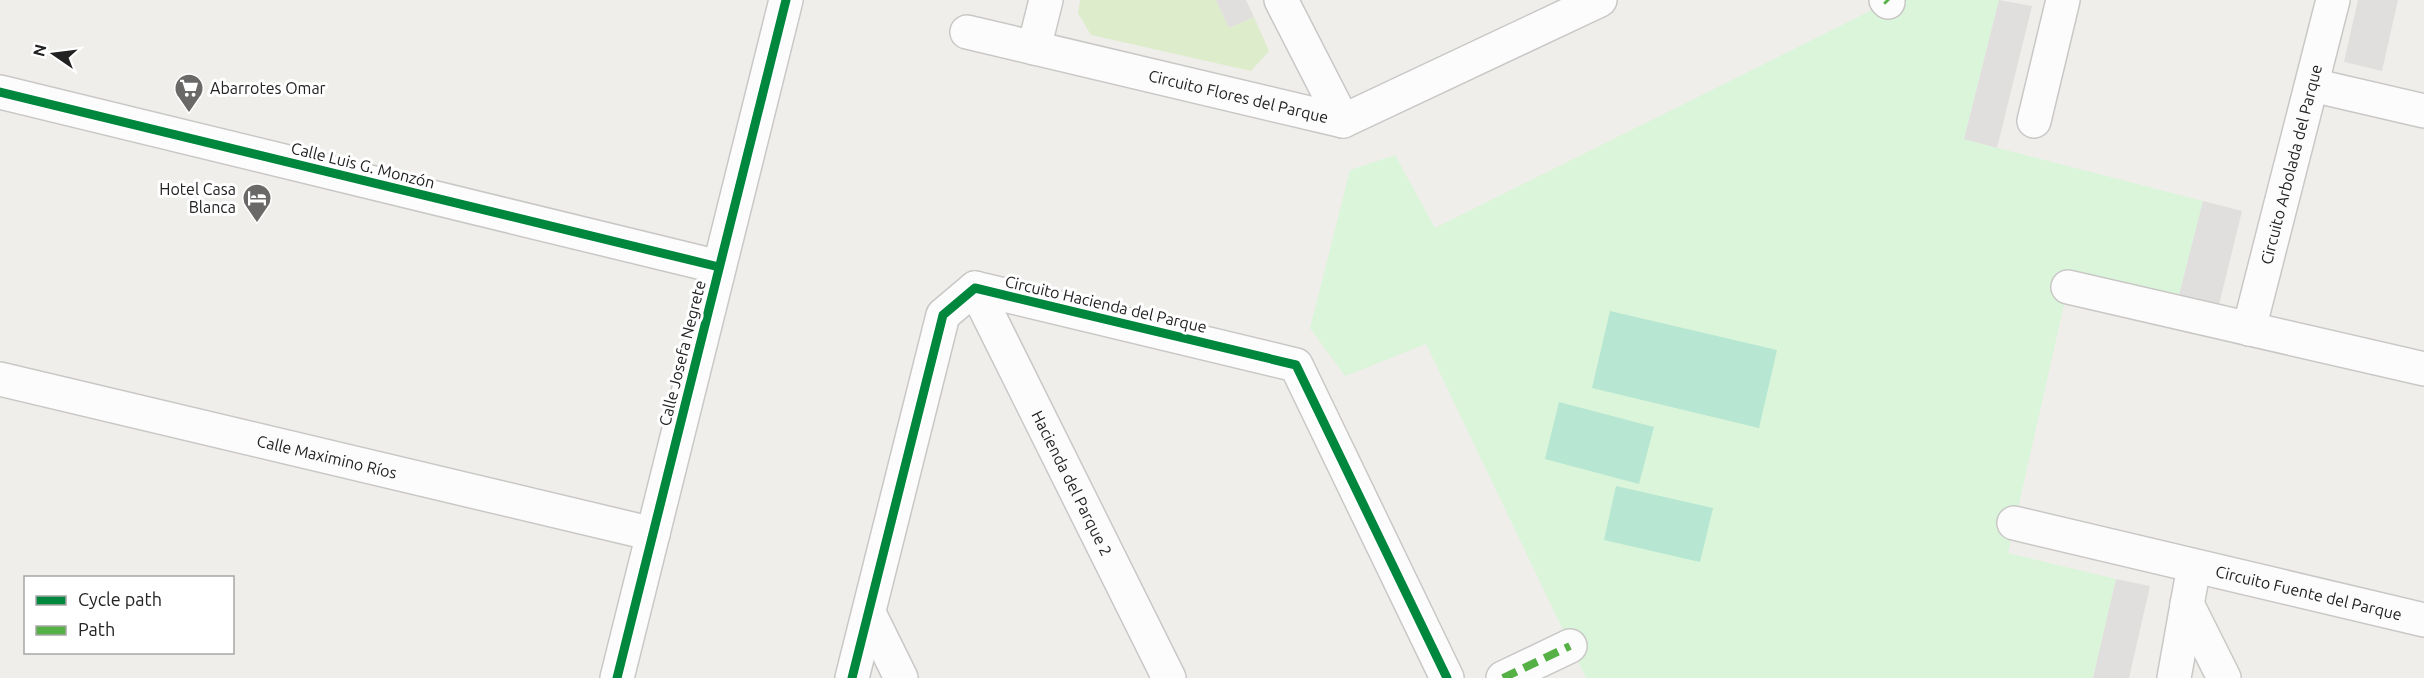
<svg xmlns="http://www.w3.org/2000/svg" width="2424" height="678" font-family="Ubuntu,sans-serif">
  <rect width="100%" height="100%" fill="#f0eeeb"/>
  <path fill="#ddeccb" d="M1080,0H1216L1229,28L1254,17L1269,51L1251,71L1091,35L1078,13Z"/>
  <path fill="#daf5da" d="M1892,0H1999L1964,139L2203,201L2178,299L2068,287L2008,553L2116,579L2093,678H1586L1426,344L1345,376L1310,328L1350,170L1395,155L1435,228Z"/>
  <g fill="#b7e6d2">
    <path d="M1610,311L1777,350L1759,428L1592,388Z"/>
    <path d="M1559,402L1654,427L1639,484L1545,459Z"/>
    <path d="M1616,486L1713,508L1700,562L1604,540Z"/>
  </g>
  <g fill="#e0dfde">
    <path d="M1216,0H1246L1254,17L1229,28Z"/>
    <path d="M1999,0L2032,6L1997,148L1964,139Z"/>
    <path d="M2358,0H2398L2382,71L2344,62Z"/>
    <path d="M2203,201L2242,211L2218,309L2178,299Z"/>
    <path d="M2116,579L2150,586L2129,678H2093Z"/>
  </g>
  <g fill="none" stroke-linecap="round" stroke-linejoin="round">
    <g stroke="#c9c8c7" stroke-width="36">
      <g id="street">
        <path d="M1281,0L1343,121"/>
        <path d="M1886,0L1888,2"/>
        <path id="s1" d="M967,32L1343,121L1600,0"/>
        <path d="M1034,48L1046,0"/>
        <path d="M2312,85L2424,111"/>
        <path d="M0,92L719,267"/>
        <path d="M2034,121L2063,0"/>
        <path d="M2068,287L2424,369"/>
        <path id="s2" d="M975,288L1169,678"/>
        <path id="s3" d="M2249,329L2333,0"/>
        <path id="s4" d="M0,379L653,534"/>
        <path id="s5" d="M2014,523L2424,620"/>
        <path d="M2187,604L2224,678"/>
        <path d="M869,613L901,678"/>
        <path d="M617,678L786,0"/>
        <path d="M852,678L943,315L975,288L1296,365L1447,678"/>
        <path d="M1503,678L1570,646"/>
        <path d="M2174,678L2194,566"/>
      </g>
    </g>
    <use href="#street" stroke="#fdfcfc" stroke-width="33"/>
    <g stroke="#55b145" stroke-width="8" stroke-dasharray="15 8" stroke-linecap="butt">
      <path d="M1886,0L1888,2"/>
      <path d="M1503,678L1570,646"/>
    </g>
    <g stroke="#fff" stroke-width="13">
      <g id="cycleway">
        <path d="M0,92L719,267"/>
        <path d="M617,678L786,0"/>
        <path d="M852,678L943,315L975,288L1296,365L1447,678"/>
      </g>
    </g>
    <use href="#cycleway" stroke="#00873e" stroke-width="9"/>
  </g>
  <defs>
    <g id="supermarket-pin" transform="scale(1.5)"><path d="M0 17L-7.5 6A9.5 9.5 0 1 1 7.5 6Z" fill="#6a6968" stroke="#fff"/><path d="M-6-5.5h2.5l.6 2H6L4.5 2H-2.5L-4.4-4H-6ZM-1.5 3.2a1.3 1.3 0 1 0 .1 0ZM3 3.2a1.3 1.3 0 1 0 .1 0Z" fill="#fff"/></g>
    <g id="hotel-pin" transform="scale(1.5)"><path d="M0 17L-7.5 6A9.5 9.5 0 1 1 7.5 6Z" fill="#6a6968" stroke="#fff"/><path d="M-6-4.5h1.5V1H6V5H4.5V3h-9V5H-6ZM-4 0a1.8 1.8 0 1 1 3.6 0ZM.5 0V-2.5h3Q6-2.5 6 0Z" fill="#fff"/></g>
  </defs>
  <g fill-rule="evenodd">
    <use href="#supermarket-pin" x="189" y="88"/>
    <use href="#hotel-pin" x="257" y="198"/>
  </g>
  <g text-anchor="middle" stroke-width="6" stroke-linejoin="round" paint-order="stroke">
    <g font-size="16" fill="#222" stroke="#fff" text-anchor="start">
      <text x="210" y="94">Abarrotes Omar</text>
      <text x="236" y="195" text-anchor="end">Hotel Casa<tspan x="236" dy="18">Blanca</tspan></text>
    </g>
    <g font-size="16" fill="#222" stroke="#fff">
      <text dy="6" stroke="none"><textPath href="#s1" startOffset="279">Circuito Flores del Parque</textPath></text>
      <text dy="6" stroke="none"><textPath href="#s3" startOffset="170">Circuito Arbolada del Parque</textPath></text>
      <text transform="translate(363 165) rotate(14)" y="6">Calle Luis G. Monzón</text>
      <text transform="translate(1106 304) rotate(13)" y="6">Circuito Hacienda del Parque</text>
      <text transform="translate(682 353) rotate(-76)" y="6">Calle Josefa Negrete</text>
      <text dy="6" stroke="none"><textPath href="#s4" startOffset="336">Calle Maximino Ríos</textPath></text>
      <text dy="6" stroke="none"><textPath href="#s2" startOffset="218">Hacienda del Parque 2</textPath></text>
      <text dy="6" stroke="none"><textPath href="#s5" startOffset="303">Circuito Fuente del Parque</textPath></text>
    </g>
  </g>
  <rect x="24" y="576" width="210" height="78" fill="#ffffff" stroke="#a7a7a7" stroke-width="1.5"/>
  <rect x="36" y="596" width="30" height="9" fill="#00873e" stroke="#a7a7a7" stroke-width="1.5"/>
  <text x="78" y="606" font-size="18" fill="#222222">Cycle path</text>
  <rect x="36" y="626" width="30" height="9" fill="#55b145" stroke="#a7a7a7" stroke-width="1.5"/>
  <text x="78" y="636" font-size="18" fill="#222222">Path</text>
  <g transform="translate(54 54) rotate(284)" stroke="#ffffff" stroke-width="4.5" paint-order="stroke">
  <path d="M0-4.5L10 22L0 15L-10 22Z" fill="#222222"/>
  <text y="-9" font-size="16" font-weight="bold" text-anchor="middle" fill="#222222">N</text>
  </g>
</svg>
